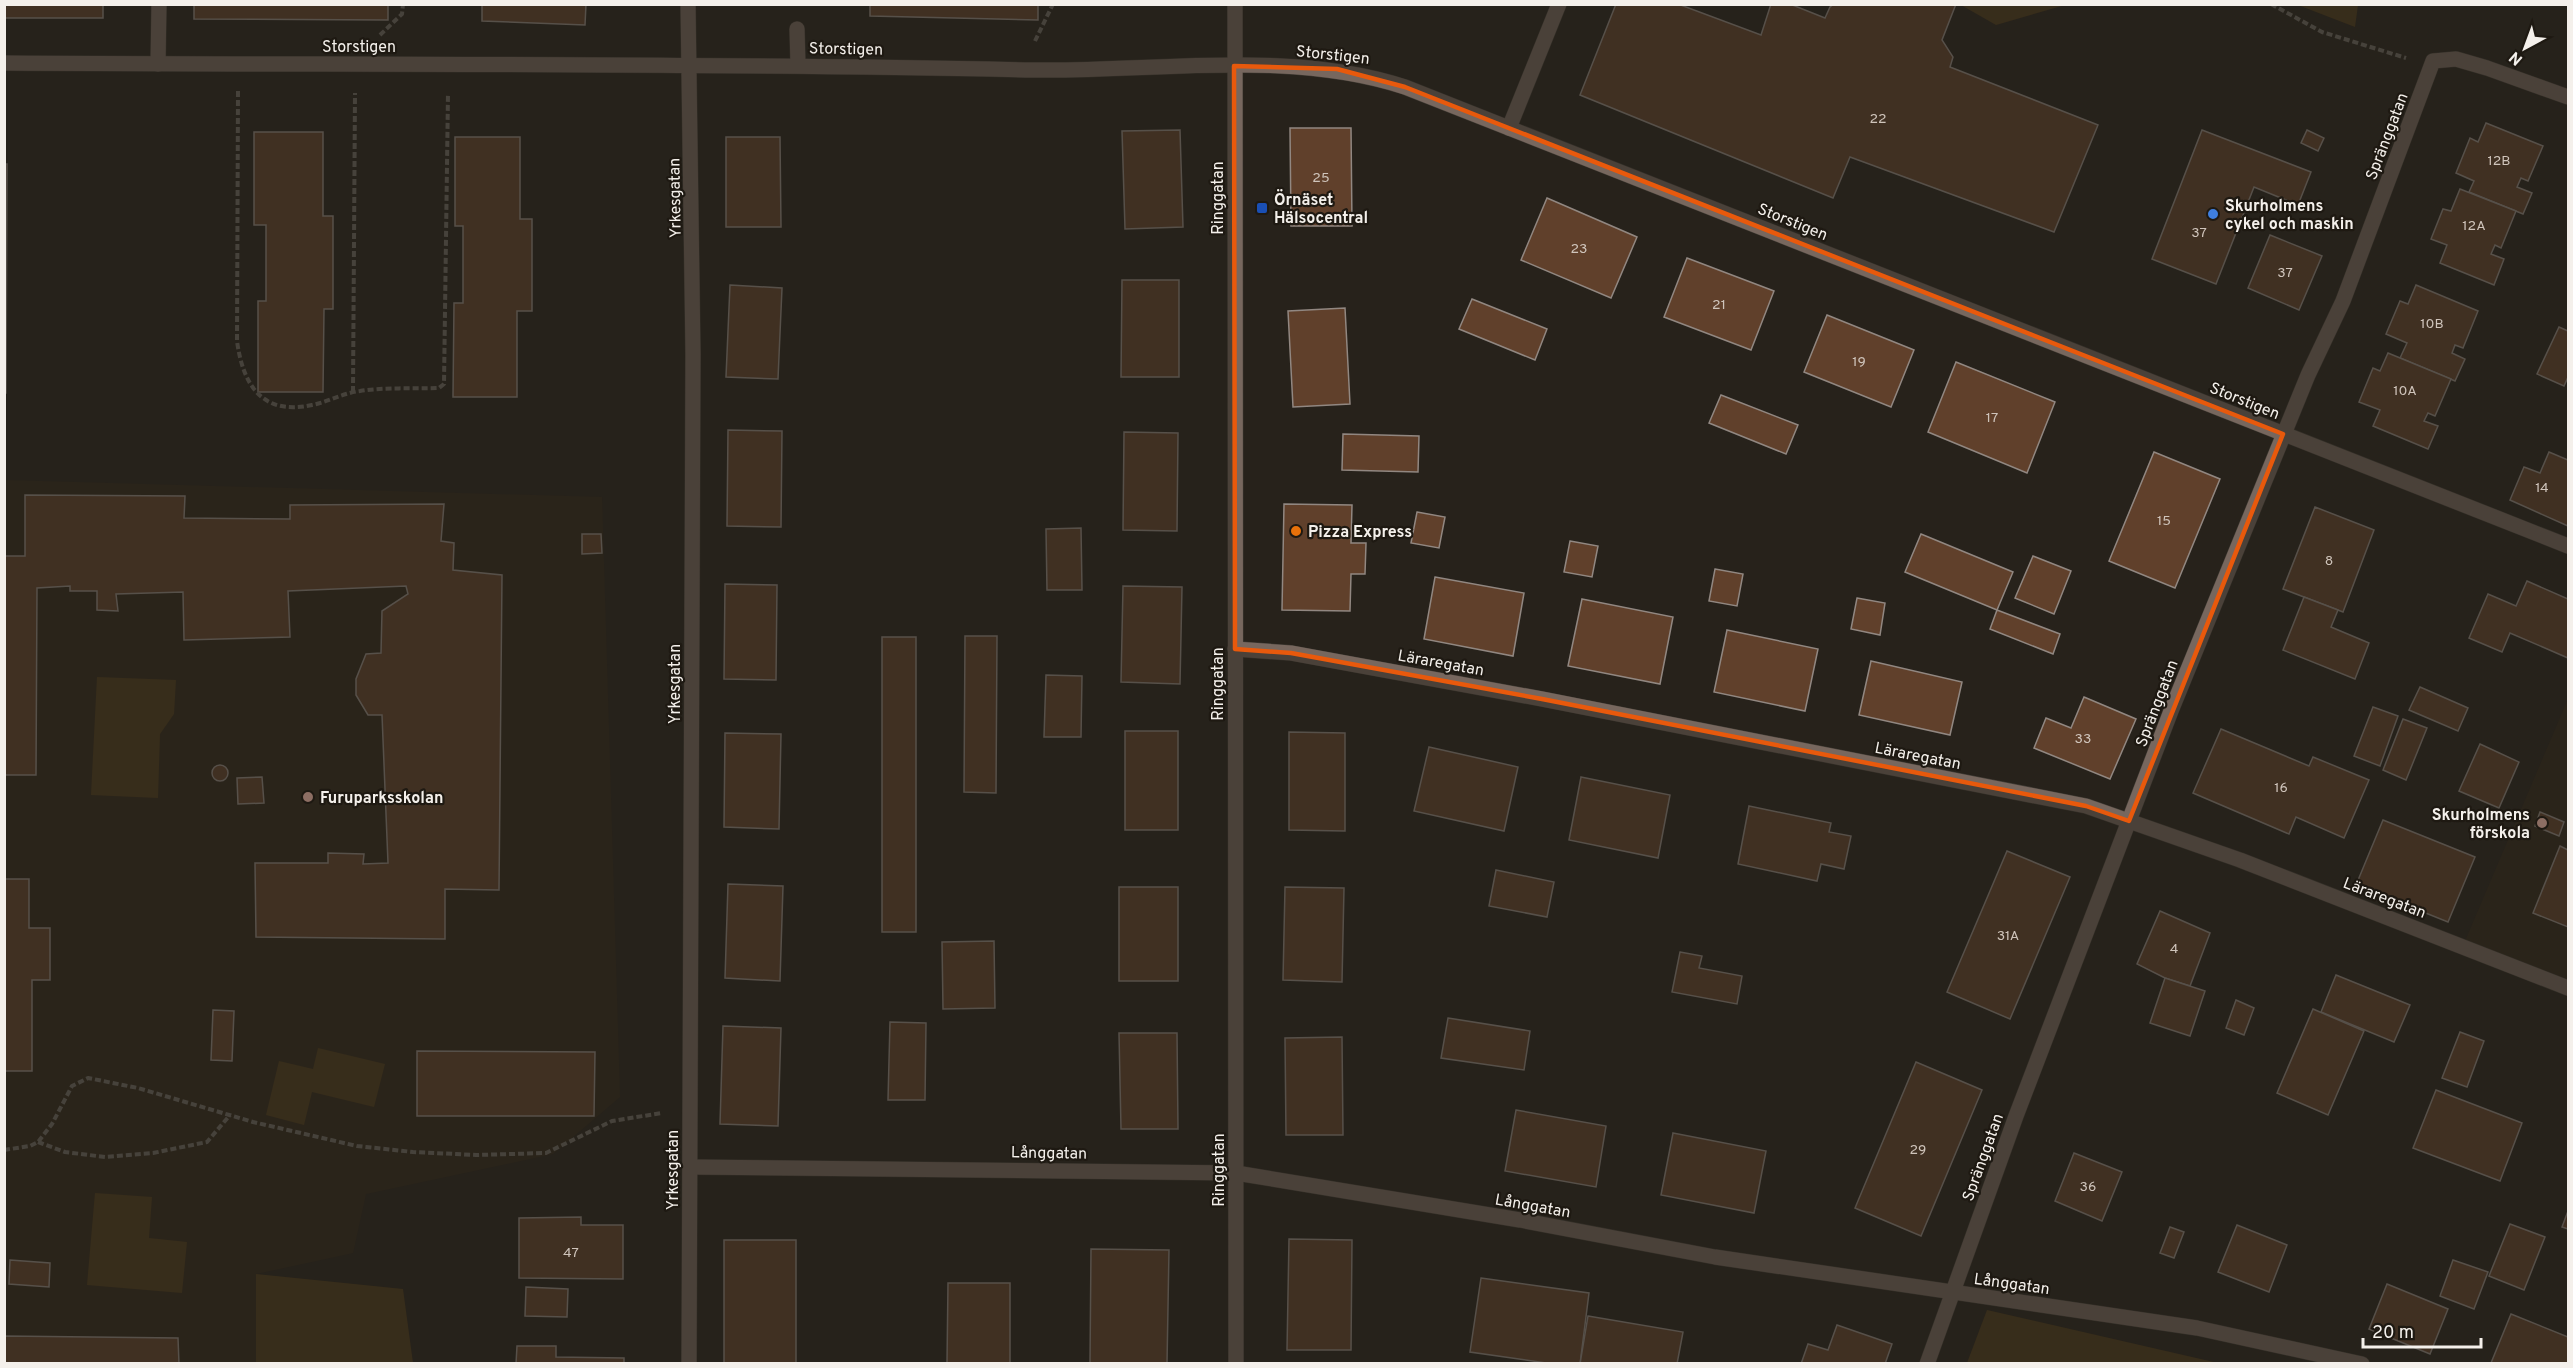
<svg xmlns="http://www.w3.org/2000/svg" width="2573" height="1368" font-family="Overpass,sans-serif">
  <rect width="100%" height="100%" fill="#27221b"/>
  <g fill="#30271a">
    <path d="M5,480L602,497L620,1097L553,1154L366,1194L353,1253L256,1274V1363L5,1364Z"/>
    <path d="M2568,699V987L2463,946Z"/>
  </g>
  <g fill="#4d3a1b">
    <path d="M1961,5H2065L1996,25Z"/>
    <path d="M2297,5H2358L2355,27L2298,5Z"/>
    <path d="M97,677L176,680L174,714L160,734L158,798L91,795Z"/>
    <path d="M318,1048L385,1064L374,1107L312,1092L304,1125L266,1115L279,1061L313,1069Z"/>
    <path d="M95,1193L152,1197L149,1238L187,1242L182,1293L87,1285Z"/>
    <path d="M256,1274L403,1289L413,1363H256Z"/>
    <path d="M1987,1310L2218,1363H1967Z"/>
  </g>
  <g fill="#60402b" stroke="#918781" stroke-width="1.5">
    <rect x="4" y="4" width="99" height="14"/>
    <path d="M194,4H388V20L194,19Z"/>
    <path d="M482,4H586L585,25L482,21Z"/>
    <path d="M870,4H1038V20L870,16Z"/>
    <path d="M1616,4H1678L1761,35L1771,4H1790L1825,18L1830,7L1834,4H1956L1942,40L1953,57L1950,67L2098,125L2054,232L1850,157L1833,198L1580,95Z"/>
    <path d="M2486,123L2543,146L2528,181L2521,178L2517,187L2532,193L2523,214L2469,192L2474,181L2456,173L2470,138L2478,142Z"/>
    <path d="M1290,128H1351L1352,226H1291Z"/>
    <path d="M1180,130L1183,227L1125,229L1122,131Z"/>
    <path d="M2202,130L2311,172L2298,205L2254,187L2216,284L2152,259Z"/>
    <path d="M2307,130L2324,138L2318,151L2301,143Z"/>
    <path d="M254,132H323V216H333V309H324L323,392H258V301H266V225H254Z"/>
    <path d="M455,137H520V219H532V311H517V397H453L454,303H463V226H455Z"/>
    <path d="M726,137H780L781,227H726Z"/>
    <path d="M4,164H7L6,393H4Z"/>
    <path d="M2460,189L2516,211L2501,248L2495,245L2491,254L2504,259L2494,285L2440,263L2447,245L2431,239L2443,209L2451,211Z"/>
    <path d="M1547,198L1637,237L1611,298L1521,260Z"/>
    <path d="M2270,235L2322,256L2299,310L2248,288Z"/>
    <path d="M1687,258L1774,291L1751,350L1664,317Z"/>
    <path d="M1122,280H1179V377H1121Z"/>
    <path d="M730,285L782,288L778,379L726,377Z"/>
    <path d="M2416,285L2478,311L2463,348L2455,345L2452,353L2465,359L2455,381L2400,358L2407,343L2386,334L2400,301L2408,304Z"/>
    <path d="M1472,299L1547,329L1535,360L1459,329Z"/>
    <path d="M1345,308L1350,404L1293,407L1288,311Z"/>
    <path d="M1827,315L1914,350L1891,407L1804,372Z"/>
    <path d="M2559,327L2568,331V377L2564,386L2537,374Z"/>
    <path d="M2388,353L2451,379L2435,416L2428,413L2424,421L2438,426L2428,449L2373,426L2380,410L2359,402L2373,368L2380,371Z"/>
    <path d="M1956,362L2055,402L2027,473L1928,432Z"/>
    <path d="M1721,395L1798,425L1786,454L1709,423Z"/>
    <path d="M728,430L782,431L781,527L727,526Z"/>
    <path d="M1124,432L1178,433L1177,531L1123,530Z"/>
    <path d="M1343,434L1419,436L1418,472L1342,470Z"/>
    <path d="M2154,452L2220,479L2175,588L2109,561Z"/>
    <path d="M2549,452L2568,460V526L2510,500L2524,467L2540,473Z"/>
    <path d="M25,495L185,496L184,518L290,519V505L444,504L441,541L454,543L453,570L502,575L499,890L445,889V939L256,937L255,863H328V853L364,854L363,864L388,863L382,715H368L356,695V679L366,654L381,653L382,611L408,594L406,586L288,591L290,637L184,640L183,592L116,594L118,611L97,610V591H70V586L37,588L36,775H4V556H25Z"/>
    <path d="M1284,504L1352,505L1351,543H1366L1365,574H1351L1350,611L1282,610Z"/>
    <path d="M2315,507L2374,530L2343,612L2283,589Z"/>
    <path d="M1417,512L1445,517L1439,548L1411,543Z"/>
    <path d="M1081,528L1082,590H1047L1046,529Z"/>
    <path d="M582,534H601L602,553L582,554Z"/>
    <path d="M1921,534L2013,572L1997,610L1905,572Z"/>
    <path d="M1570,541L1598,546L1592,577L1564,572Z"/>
    <path d="M2033,556L2071,571L2054,614L2015,598Z"/>
    <path d="M1715,569L1743,574L1737,606L1709,601Z"/>
    <path d="M1435,577L1524,593L1513,656L1424,639Z"/>
    <path d="M2527,581L2568,599V658L2510,633L2502,652L2469,638L2488,594L2516,606Z"/>
    <path d="M725,584L777,585L776,680L724,679Z"/>
    <path d="M1123,586L1182,587L1180,684L1121,682Z"/>
    <path d="M2304,597L2338,610L2331,627L2369,643L2355,679L2283,650Z"/>
    <path d="M1857,598L1885,603L1880,635L1851,629Z"/>
    <path d="M1582,599L1673,617L1660,684L1568,666Z"/>
    <path d="M1997,610L2060,634L2053,654L1990,629Z"/>
    <path d="M1727,630L1818,649L1805,711L1714,692Z"/>
    <path d="M965,636H997L996,793L964,792Z"/>
    <rect x="882" y="637" width="34" height="295"/>
    <path d="M1871,661L1962,682L1950,735L1859,715Z"/>
    <path d="M1046,675L1082,676L1081,737H1044Z"/>
    <path d="M2420,687L2468,708L2458,731L2409,710Z"/>
    <path d="M2084,697L2136,719L2110,779L2034,748L2046,718L2071,728Z"/>
    <path d="M2373,707L2398,716L2380,766L2354,756Z"/>
    <path d="M2403,719L2427,728L2406,780L2383,770Z"/>
    <path d="M2221,729L2309,766L2313,757L2369,780L2344,838L2296,817L2289,834L2193,793Z"/>
    <rect x="1125" y="731" width="53" height="99"/>
    <path d="M1289,732L1345,733V831L1289,830Z"/>
    <path d="M725,733L781,734L779,829L724,827Z"/>
    <path d="M2480,744L2519,762L2499,808L2459,791Z"/>
    <path d="M1429,747L1518,767L1504,831L1414,811Z"/>
    <circle cx="220" cy="773" r="8"/>
    <path d="M262,777L264,803L238,804L237,778Z"/>
    <path d="M1581,777L1670,795L1658,858L1569,840Z"/>
    <path d="M1749,806L1831,823L1829,832L1851,836L1844,869L1821,864L1817,881L1738,864Z"/>
    <path d="M2540,812L2564,822L2559,836L2535,826Z"/>
    <path d="M2383,820L2475,857L2448,922L2356,885Z"/>
    <path d="M2560,846L2568,850V927L2533,913Z"/>
    <path d="M2007,851L2070,877L2010,1019L1947,992Z"/>
    <path d="M1496,870L1554,882L1547,917L1489,906Z"/>
    <path d="M4,879H29V928H50V980H32V1071H4Z"/>
    <path d="M728,884L783,886L780,981L725,978Z"/>
    <rect x="1119" y="887" width="59" height="94"/>
    <path d="M1285,887L1344,888L1342,982L1283,980Z"/>
    <path d="M2160,911L2210,933L2190,986L2165,978L2137,964Z"/>
    <path d="M994,941L995,1008L943,1009L942,942Z"/>
    <path d="M1680,952L1702,956L1699,968L1742,976L1737,1004L1672,992Z"/>
    <path d="M2336,975L2410,1005L2394,1042L2321,1012Z"/>
    <path d="M2165,978L2205,991L2190,1036L2150,1023Z"/>
    <path d="M2236,1000L2254,1008L2244,1035L2226,1028Z"/>
    <path d="M2313,1009L2364,1031L2328,1115L2277,1093Z"/>
    <path d="M213,1010L234,1011L232,1061L211,1060Z"/>
    <path d="M1448,1018L1530,1031L1524,1070L1441,1058Z"/>
    <path d="M890,1022L926,1023L925,1100H888Z"/>
    <path d="M723,1026L781,1028L778,1126L720,1124Z"/>
    <path d="M2460,1032L2484,1041L2467,1087L2442,1078Z"/>
    <path d="M1119,1033H1177L1178,1129H1121Z"/>
    <path d="M1342,1037L1343,1135H1286L1285,1038Z"/>
    <path d="M417,1051L595,1052L594,1116H417Z"/>
    <path d="M1916,1062L1982,1090L1921,1236L1855,1208Z"/>
    <path d="M2436,1090L2522,1123L2500,1181L2413,1148Z"/>
    <path d="M1516,1110L1606,1126L1596,1187L1505,1171Z"/>
    <path d="M1673,1133L1766,1151L1754,1213L1661,1195Z"/>
    <path d="M2074,1153L2122,1172L2102,1221L2055,1201Z"/>
    <path d="M2568,1211V1229L2562,1227Z"/>
    <path d="M581,1217V1225H623V1279L519,1278V1218Z"/>
    <path d="M2510,1224L2545,1237L2524,1290L2489,1276Z"/>
    <path d="M2237,1225L2287,1245L2269,1292L2218,1272Z"/>
    <path d="M2170,1227L2184,1232L2174,1258L2160,1253Z"/>
    <path d="M1289,1239L1352,1240L1351,1350H1287Z"/>
    <rect x="724" y="1240" width="72" height="124"/>
    <path d="M1091,1249L1169,1250L1167,1364H1090Z"/>
    <path d="M10,1260L50,1263L49,1287L9,1284Z"/>
    <path d="M2453,1260L2488,1272L2474,1309L2440,1296Z"/>
    <path d="M1481,1278L1589,1293L1580,1364H1553L1470,1352Z"/>
    <path d="M948,1283H1010V1364H947Z"/>
    <path d="M2387,1284L2448,1309L2430,1354L2369,1329Z"/>
    <path d="M526,1287L568,1289L567,1317L525,1316Z"/>
    <path d="M2511,1314L2568,1337V1364L2491,1363Z"/>
    <path d="M1588,1316L1683,1332L1677,1364H1580Z"/>
    <path d="M1837,1325L1892,1344L1885,1364H1801L1808,1344L1828,1350Z"/>
    <path d="M4,1336L178,1338L179,1364H4Z"/>
    <path d="M517,1346H556V1357L624,1358V1364H516Z"/>
  </g>
  <g fill="none" stroke-linecap="round" stroke-linejoin="round">
    <g stroke="#443f38" stroke-width="16">
      <g id="service">
        <path d="M797,29L798,65"/>
        <path d="M1509,128L1559,4"/>
      </g>
    </g>
    <g stroke="#443f38" stroke-width="16">
      <g id="minor">
        <path d="M688,4L693,354L689,1364"/>
        <path d="M1235,4L1236,1364"/>
        <path d="M4,63C348,65 691,63 1034,70C1156,72 1289,49 1405,87L2568,546"/>
        <path d="M158,64L159,4"/>
        <path d="M1235,649L1291,653L1542,699L2086,806L2240,860L2568,988"/>
        <path d="M690,1167L1236,1173L1520,1220L1715,1257L2197,1328L2362,1364"/>
        <path d="M1927,1364L2016,1116L2171,711L2308,375L2343,301L2433,61L2456,59L2487,68L2568,97"/>
      </g>
    </g>
    <g stroke="#6e6963" stroke-width="4" stroke-dasharray="6 3" stroke-linecap="butt">
      <path d="M1833,4V5"/>
      <path d="M2271,4L2322,32L2406,58"/>
      <path d="M380,35L402,14L403,4"/>
      <path d="M1035,41L1053,4"/>
      <path d="M238,91L237,341C243,385 262,416 312,405C328,402 343,393 360,391C386,387 413,389 439,388L444,384L448,93"/>
      <path d="M353,392L355,93"/>
      <path d="M38,1142L65,1152L105,1157L153,1153L207,1142L230,1115"/>
      <path d="M4,1150L30,1146L38,1142L52,1124L72,1086L88,1078L138,1088L253,1122L357,1146L413,1152L476,1155L546,1153L612,1121L662,1113"/>
    </g>
    <use href="#service" stroke="#77675e" stroke-width="15"/>
    <use href="#minor" stroke="#77675e" stroke-width="15"/>
  </g>
  <path d="M0 0H2573V1368H0ZM1234,66L1337,69L1405,87L2283,434L2129,821L2086,806L1542,699L1291,653L1235,649Z" fill="#27221b" fill-opacity=".55" fill-rule="evenodd"/>
  <path fill="none" stroke="#e8590c" stroke-width="4.5" stroke-linejoin="round" d="M1234,66L1337,69L1405,87L2283,434L2129,821L2086,806L1542,699L1291,653L1235,649Z"/>
  <rect fill="#1a4fb4" stroke="#1e1912" stroke-width="2" x="1256" y="202" width="12" height="12" rx="3"/>
  <circle fill="#3f7fe0" stroke="#1e1912" stroke-width="2" cx="2213" cy="214" r="6"/>
  <circle fill="#e8710a" stroke="#1e1912" stroke-width="2" cx="1296" cy="531" r="6"/>
  <g fill="#8d6e63" stroke="#1e1912" stroke-width="2">
    <circle cx="308" cy="797" r="6"/>
    <circle cx="2542" cy="823" r="6"/>
  </g>
  <g text-anchor="middle" stroke-width="4.5" stroke-linejoin="round" paint-order="stroke">
    <g font-size="14" fill="#cfc4bb">
      <text x="1878" y="123">22</text>
      <text x="2499" y="165">12B</text>
      <text x="1321" y="182">25</text>
      <text x="2474" y="230">12A</text>
      <text x="2199" y="237">37</text>
      <text x="1579" y="253">23</text>
      <text x="2285" y="277">37</text>
      <text x="1719" y="309">21</text>
      <text x="2432" y="328">10B</text>
      <text x="1859" y="366">19</text>
      <text x="2405" y="395">10A</text>
      <text x="1992" y="422">17</text>
      <text x="2542" y="492">14</text>
      <text x="2164" y="525">15</text>
      <text x="2329" y="565">8</text>
      <text x="2083" y="743">33</text>
      <text x="2281" y="792">16</text>
      <text x="2008" y="940">31A</text>
      <text x="2174" y="953">4</text>
      <text x="1918" y="1154">29</text>
      <text x="2088" y="1191">36</text>
      <text x="571" y="1257">47</text>
    </g>
    <g font-size="16" fill="#f4f0eb" stroke="#1e1912">
      <text x="359" y="52">Storstigen</text>
      <text transform="translate(846 48) rotate(1)" y="6">Storstigen</text>
      <text transform="translate(1333 54) rotate(6)" y="6">Storstigen</text>
      <text transform="translate(2386 136) rotate(-69)" y="6">Spränggatan</text>
      <text transform="translate(674 198) rotate(-91)" y="6">Yrkesgatan</text>
      <text transform="translate(1217 198) rotate(-90)" y="6">Ringgatan</text>
      <text transform="translate(1793 221) rotate(22)" y="6">Storstigen</text>
      <text transform="translate(2245 400) rotate(22)" y="6">Storstigen</text>
      <text transform="translate(1441 662) rotate(10)" y="6">Läraregatan</text>
      <text transform="translate(674 684) rotate(-90)" y="6">Yrkesgatan</text>
      <text transform="translate(1217 684) rotate(-90)" y="6">Ringgatan</text>
      <text transform="translate(2156 703) rotate(-69)" y="6">Spränggatan</text>
      <text transform="translate(1918 755) rotate(11)" y="6">Läraregatan</text>
      <text transform="translate(2385 897) rotate(21)" y="6">Läraregatan</text>
      <text transform="translate(1049 1152) rotate(1)" y="6">Långgatan</text>
      <text transform="translate(1982 1157) rotate(-70)" y="6">Spränggatan</text>
      <text transform="translate(672 1170) rotate(-90)" y="6">Yrkesgatan</text>
      <text transform="translate(1218 1170) rotate(-90)" y="6">Ringgatan</text>
      <text transform="translate(1533 1205) rotate(10)" y="6">Långgatan</text>
      <text transform="translate(2012 1283) rotate(8)" y="6">Långgatan</text>
    </g>
    <g font-size="16" font-weight="bold" fill="#f4f0eb" stroke="#1e1912" text-anchor="start">
      <text x="1274" y="205">Örnäset<tspan x="1274" dy="18">Hälsocentral</tspan></text>
      <text x="2225" y="211">Skurholmens<tspan x="2225" dy="18">cykel och maskin</tspan></text>
      <text x="1308" y="537">Pizza Express</text>
      <text x="320" y="803">Furuparksskolan</text>
      <text x="2530" y="820" text-anchor="end">Skurholmens<tspan x="2530" dy="18">förskola</tspan></text>
    </g>
  </g>
  <rect width="2573" height="1368" fill="none" stroke="#f4f0eb" stroke-width="12"/>
  <g transform="translate(2525 48) rotate(221)" stroke="#1e1912" stroke-width="4.5" paint-order="stroke">
  <path d="M0-4.5L10 22L0 15L-10 22Z" fill="#f4f0eb"/>
  <text y="-9" font-size="16" font-weight="bold" text-anchor="middle" fill="#f4f0eb">N</text>
  </g>
  <path d="M2363 1338v9h118v-9" fill="none" stroke="#f4f0eb" stroke-width="3"/>
  <text x="2372" y="1338" font-size="18" fill="#f4f0eb" stroke="#1e1912" stroke-width="4.5" paint-order="stroke">20 m</text>
</svg>
